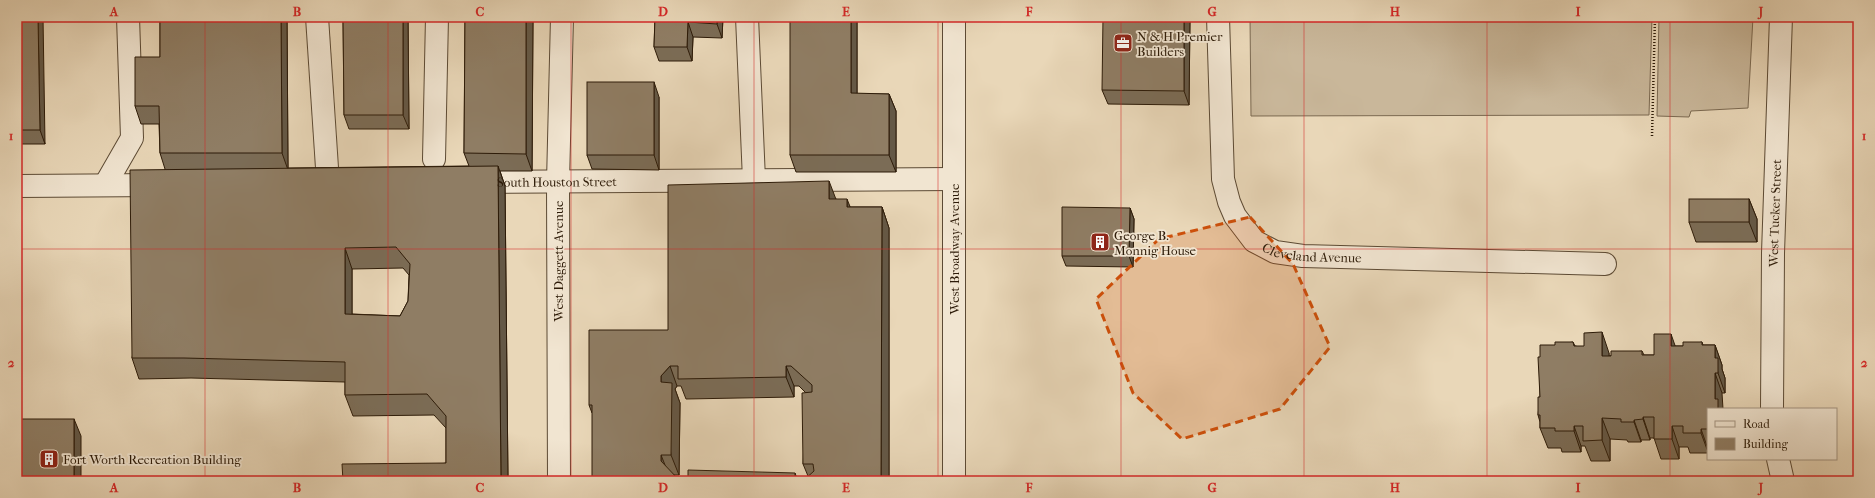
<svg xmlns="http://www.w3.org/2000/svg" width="1875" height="498" font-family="'IM FELL French Canon',serif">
  <rect width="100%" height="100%" fill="#e9d7b8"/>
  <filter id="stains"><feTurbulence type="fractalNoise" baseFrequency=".005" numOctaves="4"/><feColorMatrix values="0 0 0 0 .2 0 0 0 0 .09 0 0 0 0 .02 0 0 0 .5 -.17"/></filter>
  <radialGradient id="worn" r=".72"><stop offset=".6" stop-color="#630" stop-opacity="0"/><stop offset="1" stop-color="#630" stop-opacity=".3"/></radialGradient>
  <g fill="#c9b79a" stroke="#7b6951">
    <path d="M1250,17H1652L1649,115L1251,116Z"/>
    <path d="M1659,17H1753L1748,108L1691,111L1689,117L1657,116Z"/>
  </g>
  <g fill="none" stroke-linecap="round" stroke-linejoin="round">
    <g stroke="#5c4a34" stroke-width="24">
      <g id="minor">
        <path d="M317,17L328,183"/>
        <path d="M747,17L754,180"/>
        <path id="s1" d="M1218,17L1223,179L1229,202L1235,216L1254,241L1275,252L1303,256L1605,264"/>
        <path d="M434,159L437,17"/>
        <path id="s2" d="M474,182L954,179"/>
        <path d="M105,185L132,138L128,17"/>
        <path d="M17,186L160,185"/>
        <path id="s3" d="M1772,409L1773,253L1781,17"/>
        <path d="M1778,459L1783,481"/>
        <path d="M559,481L558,182L562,17"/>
        <path d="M954,481V17"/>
      </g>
    </g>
    <path stroke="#2d1b08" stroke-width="2.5" stroke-dasharray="1 2" stroke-linecap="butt" d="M1652,136L1655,17"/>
    <use href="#minor" stroke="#f1e5d1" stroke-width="22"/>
  </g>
  <g fill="#7b6c56" stroke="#2d1b08" fill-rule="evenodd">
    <path d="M17,17L45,144H17Z"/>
    <path d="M160,17H287L288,168L469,166L464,153L465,17H533L532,171H500L505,186L508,481H343L446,463V428L434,415L353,416L345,395V382L191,378L139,379L132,358L165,169L160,153L159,124H141L135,106L160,57ZM403,268L409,275L408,301L400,316L352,314V269Z"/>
    <path d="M343,17H408L409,129H349L344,115Z"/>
    <path d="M655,17H723L722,38L693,37L692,61H659L654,47Z"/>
    <path d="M857,17V94H889L896,111V172H796L790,155Z"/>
    <path d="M1190,17L1189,105L1108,104L1102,90Z"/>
    <path d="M659,97V170L592,169L587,155Z"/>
    <path d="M836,199L850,207H882L889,228V481L804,480L808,476L803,464L806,393L799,386H794V397L686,399L681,386H677L675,389L680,403L679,475H674L592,413L589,405L668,330Z"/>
    <path d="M1749,199L1757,219V242H1696L1689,222Z"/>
    <path d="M1130,208L1134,219L1133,267L1066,266L1062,256Z"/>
    <path d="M1573,342L1575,346L1609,353V356L1642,351L1644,355H1654L1675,346H1683L1702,342L1703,345H1715L1722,365V369L1725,378V393H1722L1708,409V453H1690L1688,447H1679V459H1661L1654,438H1650V440H1641V442H1628L1627,440L1610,439V461H1591L1585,446H1581V452H1562L1561,448H1548L1540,428V422L1538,415L1540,397V357L1555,345Z"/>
  </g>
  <g fill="#645846" stroke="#2d1b08">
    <path d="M38,17H43L45,144L40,130Z"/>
    <path d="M281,17H287L288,170L282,153Z"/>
    <path d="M403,17H408L409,129L403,115Z"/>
    <path d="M526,17H533L532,171L526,154Z"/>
    <path d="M717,17H723L722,38L717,24Z"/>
    <path d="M851,17H857V111L851,93Z"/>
    <path d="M1184,17H1190L1189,105L1184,91Z"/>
    <path d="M688,22L693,37L692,61L687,47Z"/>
    <path d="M654,82L659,97V170L654,155Z"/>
    <path d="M889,94L896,111V172L889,155Z"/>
    <path d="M498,166L505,186L508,481H501Z"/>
    <path d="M829,181L837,202L829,199Z"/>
    <path d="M847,199L855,219L847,207Z"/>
    <path d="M1749,199L1757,219V242L1749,222Z"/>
    <path d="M882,207L889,228V481H881Z"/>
    <path d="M1130,208L1134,219L1133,267L1129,256Z"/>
    <path d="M345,248L352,269V334L345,314Z"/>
    <path d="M1602,332L1609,353V376L1602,356Z"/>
    <path d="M1671,334L1678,354L1671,346Z"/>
    <path d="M1715,345L1722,365V369L1725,378V393L1718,373L1715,358Z"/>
    <path d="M670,366L677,386L675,389L680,403L679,475L671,455L661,382V376Z"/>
    <path d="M786,366L794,386V397L786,377Z"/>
    <path d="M1715,373L1722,393L1723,409H1718L1715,399Z"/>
    <path d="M1643,417L1650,438V440L1643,419Z"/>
    <path d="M1602,418L1610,439V461L1602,440Z"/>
    <path d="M74,419L81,436V481H74Z"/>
    <path d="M1634,420L1641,440V442L1634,422Z"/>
    <path d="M1574,426L1581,446V452L1574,431Z"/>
    <path d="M1672,426L1679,447V459L1672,439Z"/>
    <path d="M1701,429L1708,449V452L1701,433Z"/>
    <path d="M661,455L669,475L661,461Z"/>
    <path d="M795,473L798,481H795Z"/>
  </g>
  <g fill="#8f7d64" stroke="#2d1b08" fill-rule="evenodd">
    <path d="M17,17H38L40,130H17Z"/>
    <path d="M160,17H281L282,153H160L159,106H135V57H160Z"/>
    <path d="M343,17H403V115H344Z"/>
    <path d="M465,17H526V154L464,153Z"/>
    <path d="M655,17H717V24L688,22L687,47H654Z"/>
    <path d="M790,17H851V93L889,94V155H790Z"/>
    <path d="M1103,17H1184V91L1102,90Z"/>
    <rect x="587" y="82" width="67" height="73"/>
    <path d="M498,166L501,481H343L342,464L446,463V416L427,394L345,395V362L184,358H132L130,170ZM396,247L410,264L408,301L400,316L345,314V248Z"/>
    <path d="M829,181V199H847V207H882L881,481H799L804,480L814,471L813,464H803L802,393L812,392V385L791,366H786V377L678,379V366H670L661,376V382L672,383L671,455H661V461L680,481H592V405H589V330H668V185Z"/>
    <rect x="1689" y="199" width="60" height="23"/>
    <path d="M1062,207L1130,208L1129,256H1062Z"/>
    <path d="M1602,332V356H1611V351H1642V355H1654V334H1671V346H1683V342H1702V345H1715V358H1718V373H1715V399H1718V409H1708V429H1701V433H1683V426H1672V439H1654V417H1643V419L1634,420V422H1621V419L1602,418V440L1583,441V426H1574V431H1555V428H1540V415H1538V397H1540L1538,357H1540V345H1555V342H1573L1574,346H1584V333Z"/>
    <rect x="17" y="419" width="57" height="62"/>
    <path d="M688,470L795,473V481H688Z"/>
  </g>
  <path fill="#cc500b" fill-opacity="0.2" stroke="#cc500b" stroke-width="3" stroke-dasharray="8 5" stroke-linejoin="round" d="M1250,217L1293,264L1330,347L1280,409L1182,439L1133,393L1096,299L1159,239Z"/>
  <path fill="none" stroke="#d62828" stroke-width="1" stroke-opacity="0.55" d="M205,17V481M388,17V481M571,17V481M754,17V481M938,17V481M1121,17V481M1304,17V481M1487,17V481M1670,17V481M17,249H1858"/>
  <defs>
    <g id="office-square" transform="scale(1)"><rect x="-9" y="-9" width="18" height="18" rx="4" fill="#8f2418" stroke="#f1e5d1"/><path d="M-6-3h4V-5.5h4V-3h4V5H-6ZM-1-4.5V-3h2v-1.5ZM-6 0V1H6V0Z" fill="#fff"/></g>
    <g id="building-square" transform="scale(1)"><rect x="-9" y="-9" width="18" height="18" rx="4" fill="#8f2418" stroke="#f1e5d1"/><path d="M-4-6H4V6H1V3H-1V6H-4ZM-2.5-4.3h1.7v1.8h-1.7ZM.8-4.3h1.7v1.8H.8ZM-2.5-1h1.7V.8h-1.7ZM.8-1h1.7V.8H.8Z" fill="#fff"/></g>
  </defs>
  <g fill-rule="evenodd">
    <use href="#office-square" x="1123" y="43"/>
    <use href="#building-square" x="1100" y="242"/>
    <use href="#building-square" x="49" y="459"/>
  </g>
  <g text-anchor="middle" stroke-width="3.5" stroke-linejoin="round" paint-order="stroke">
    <g font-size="13" fill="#2d1b08" stroke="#f1e5d1" text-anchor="start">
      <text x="1137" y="41">N &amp; H Premier<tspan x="1137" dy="15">Builders</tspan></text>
      <text x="1114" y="240">George B.<tspan x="1114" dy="15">Monnig House</tspan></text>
      <text x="63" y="464">Fort Worth Recreation Building</text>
    </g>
    <g font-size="13" fill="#2d1b08" stroke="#f1e5d1">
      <text dy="5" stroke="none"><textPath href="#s2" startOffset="83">South Houston Street</textPath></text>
      <text dy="5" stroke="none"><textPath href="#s3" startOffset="196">West Tucker Street</textPath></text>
      <text transform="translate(954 249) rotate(-90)" y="5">West Broadway Avenue</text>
      <text dy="5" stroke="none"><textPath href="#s1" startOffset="293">Cleveland Avenue</textPath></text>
      <text transform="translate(558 261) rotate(-90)" y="5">West Daggett Avenue</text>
    </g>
  </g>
  <rect width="1875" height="498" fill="none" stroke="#e9d7b8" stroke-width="44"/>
  <rect x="1707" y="408" width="130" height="52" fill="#f1e5d1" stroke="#a39481"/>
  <rect x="1715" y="421" width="20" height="6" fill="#f1e5d1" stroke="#a39481"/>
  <text x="1743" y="428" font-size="12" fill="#2d1b08">Road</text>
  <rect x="1715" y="438" width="20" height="12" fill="#8f7d64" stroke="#a39481"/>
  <text x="1743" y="448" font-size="12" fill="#2d1b08">Building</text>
  <rect x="22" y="22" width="1831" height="454" fill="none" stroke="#d62828" stroke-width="1.5"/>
  <g font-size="13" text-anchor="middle" font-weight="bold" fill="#d62828">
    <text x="114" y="16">A</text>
    <text x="297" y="16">B</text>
    <text x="480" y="16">C</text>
    <text x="663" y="16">D</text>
    <text x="846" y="16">E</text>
    <text x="1029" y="16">F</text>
    <text x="1212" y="16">G</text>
    <text x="1395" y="16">H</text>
    <text x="1578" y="16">I</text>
    <text x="1761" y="16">J</text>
    <text x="11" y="140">1</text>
    <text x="1864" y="140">1</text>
    <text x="11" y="367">2</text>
    <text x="1864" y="367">2</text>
    <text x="114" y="492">A</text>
    <text x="297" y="492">B</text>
    <text x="480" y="492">C</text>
    <text x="663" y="492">D</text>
    <text x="846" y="492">E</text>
    <text x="1029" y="492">F</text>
    <text x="1212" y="492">G</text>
    <text x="1395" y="492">H</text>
    <text x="1578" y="492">I</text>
    <text x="1761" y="492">J</text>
  </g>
  <rect width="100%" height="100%" filter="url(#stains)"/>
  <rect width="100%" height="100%" fill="url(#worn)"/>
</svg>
